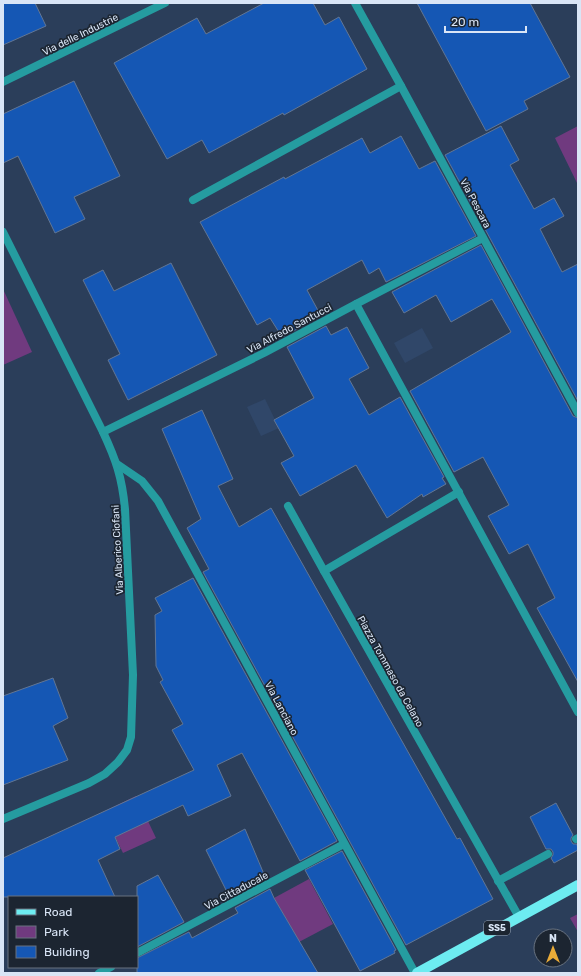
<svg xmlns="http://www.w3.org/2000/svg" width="581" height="976" font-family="Rubik,sans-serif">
  <rect width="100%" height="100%" fill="#2b3e5a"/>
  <g fill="#304769">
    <path d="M422,328L433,348L405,363L394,343Z"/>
    <path d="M265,399L279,428L261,436L247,407Z"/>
  </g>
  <g fill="#703a7f">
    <path d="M578,126V185L555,138Z"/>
    <path d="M3,289L32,352L3,365Z"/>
    <path d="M136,796L156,838L123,853L103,812Z"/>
    <path d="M309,879L333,924L299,942L274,898Z"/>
    <path d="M578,914V932L570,918Z"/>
  </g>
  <g fill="#1557b4" stroke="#617695">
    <path d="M3,3H35L46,26L3,45Z"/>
    <path d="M264,3H313L325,25L339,17L367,69L284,115L283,113L209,153L202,140L167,159L114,63L197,18L206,34Z"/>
    <path d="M417,3H530L570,77L524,101L528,109L486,131Z"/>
    <path d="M74,81L120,176L74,197L85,219L55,233L18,156L3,163V114Z"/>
    <path d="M501,126L519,160L510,165L534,209L554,198L564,216L540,229L562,272L578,264V401L445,155Z"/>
    <path d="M401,136L419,169L435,161L476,236L386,282L379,268L369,274L362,260L307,290L321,316L282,337L270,318L257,325L200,222L284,177L285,179L362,138L370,153Z"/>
    <path d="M481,245L573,416L578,418V682L537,608L555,598L528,544L509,554L488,516L509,505L483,457L454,472L410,391L511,332L492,299L451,322L436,295L404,313L392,292Z"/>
    <path d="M171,263L217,355L128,400L108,360L120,354L83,280L103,270L114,291Z"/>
    <path d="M326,326L331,335L347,327L369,368L349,379L369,415L400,397L444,477L442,478L446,484L423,497L422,494L387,518L356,465L300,496L281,463L294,456L274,420L314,398L287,347Z"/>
    <path d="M202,410L233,479L218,486L239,527L271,508L457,839L460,838L493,899L406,945L203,572L209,569L187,528L201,519L162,429Z"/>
    <path d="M193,578L337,841L300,861L242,753L217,765L231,796L188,816L183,805L115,837L120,849L98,860L115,897H3V858L194,770L172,730L183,724L160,682L163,680L156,666L155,615L162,611L155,598Z"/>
    <path d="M53,678L68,718L53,726L68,760L3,785V696Z"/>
    <path d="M556,803L573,835L571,838V841L573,844H577L578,850L554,863L551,858L553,855V852L551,849H546L530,817Z"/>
    <path d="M245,829L266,879L230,898L206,850Z"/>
    <path d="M342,851L396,950L394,951L395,953L360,971L305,870Z"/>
    <path d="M158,875L184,922L137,947V886Z"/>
    <path d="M270,889L274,898L318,973H137V958L189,932L192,938L238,913L235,908Z"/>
  </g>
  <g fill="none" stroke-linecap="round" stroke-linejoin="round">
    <g stroke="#259ca0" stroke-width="8">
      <path d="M193,200L401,86"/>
      <path d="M576,839L578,838"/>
      <path d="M498,881L548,854"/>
    </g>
    <g stroke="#259ca0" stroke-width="8">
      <path d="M355,3L401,86L578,413"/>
      <path d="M3,82L165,3"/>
      <path d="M3,232L103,432C116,460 122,477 125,509L133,675L131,737L127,750L118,762L105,774L89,783L3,819"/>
      <path d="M356,304L578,712"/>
      <path d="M103,432L264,353L356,304L483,238"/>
      <path d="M117,464L142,481L158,501L415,973"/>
      <path d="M459,492L324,571L519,917"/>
      <path d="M288,506L324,571"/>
      <path d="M137,953L344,844"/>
      <path d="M99,973L111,967"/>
    </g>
    <path stroke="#6decf1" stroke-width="10" d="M417,973L578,885"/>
  </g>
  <g text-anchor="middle" stroke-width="3.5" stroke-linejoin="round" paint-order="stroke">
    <rect fill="#1c2531" stroke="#a0abbb" stroke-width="1" x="484" y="921" width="26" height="14" rx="3"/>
    <g font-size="9" font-weight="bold" fill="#d9e5f6">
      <text x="497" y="931">SS5</text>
    </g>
    <g font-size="10" fill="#d9e5f6" stroke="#1c2531">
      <text transform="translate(80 34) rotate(-26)" y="4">Via delle Industrie</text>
      <text transform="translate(476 203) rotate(62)" y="4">Via Pescara</text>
      <text transform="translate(289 328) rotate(-28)" y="4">Via Alfredo Santucci</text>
      <text transform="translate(117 550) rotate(-93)" y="4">Via Alberico Ciofani</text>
      <text transform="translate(391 671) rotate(61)" y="4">Piazza Tommaso da Celano</text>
      <text transform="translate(282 708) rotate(62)" y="4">Via Lanciano</text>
      <text transform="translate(236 890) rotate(-28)" y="4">Via Cittaducale</text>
    </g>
  </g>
  <rect width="581" height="976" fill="none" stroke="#d9e5f6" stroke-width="8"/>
  <rect x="8" y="896" width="130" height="72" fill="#1c2531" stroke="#687280"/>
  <rect x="16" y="909" width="20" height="6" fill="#6decf1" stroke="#687280"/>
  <text x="44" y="916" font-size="12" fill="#d9e5f6">Road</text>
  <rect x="16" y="926" width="20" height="12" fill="#703a7f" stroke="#687280"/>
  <text x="44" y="936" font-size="12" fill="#d9e5f6">Park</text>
  <rect x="16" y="946" width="20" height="12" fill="#1557b4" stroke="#687280"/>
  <text x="44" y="956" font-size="12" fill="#d9e5f6">Building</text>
  <g transform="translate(553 948)"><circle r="19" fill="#1c2531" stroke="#687280"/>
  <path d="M0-3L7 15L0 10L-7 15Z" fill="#e9ab38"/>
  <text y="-6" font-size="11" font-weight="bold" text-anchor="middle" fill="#d9e5f6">N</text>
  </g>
  <path d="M445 26v6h81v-6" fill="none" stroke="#d9e5f6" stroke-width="2"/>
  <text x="451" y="26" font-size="12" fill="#d9e5f6" stroke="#1c2531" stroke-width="3" paint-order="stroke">20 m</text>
</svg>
